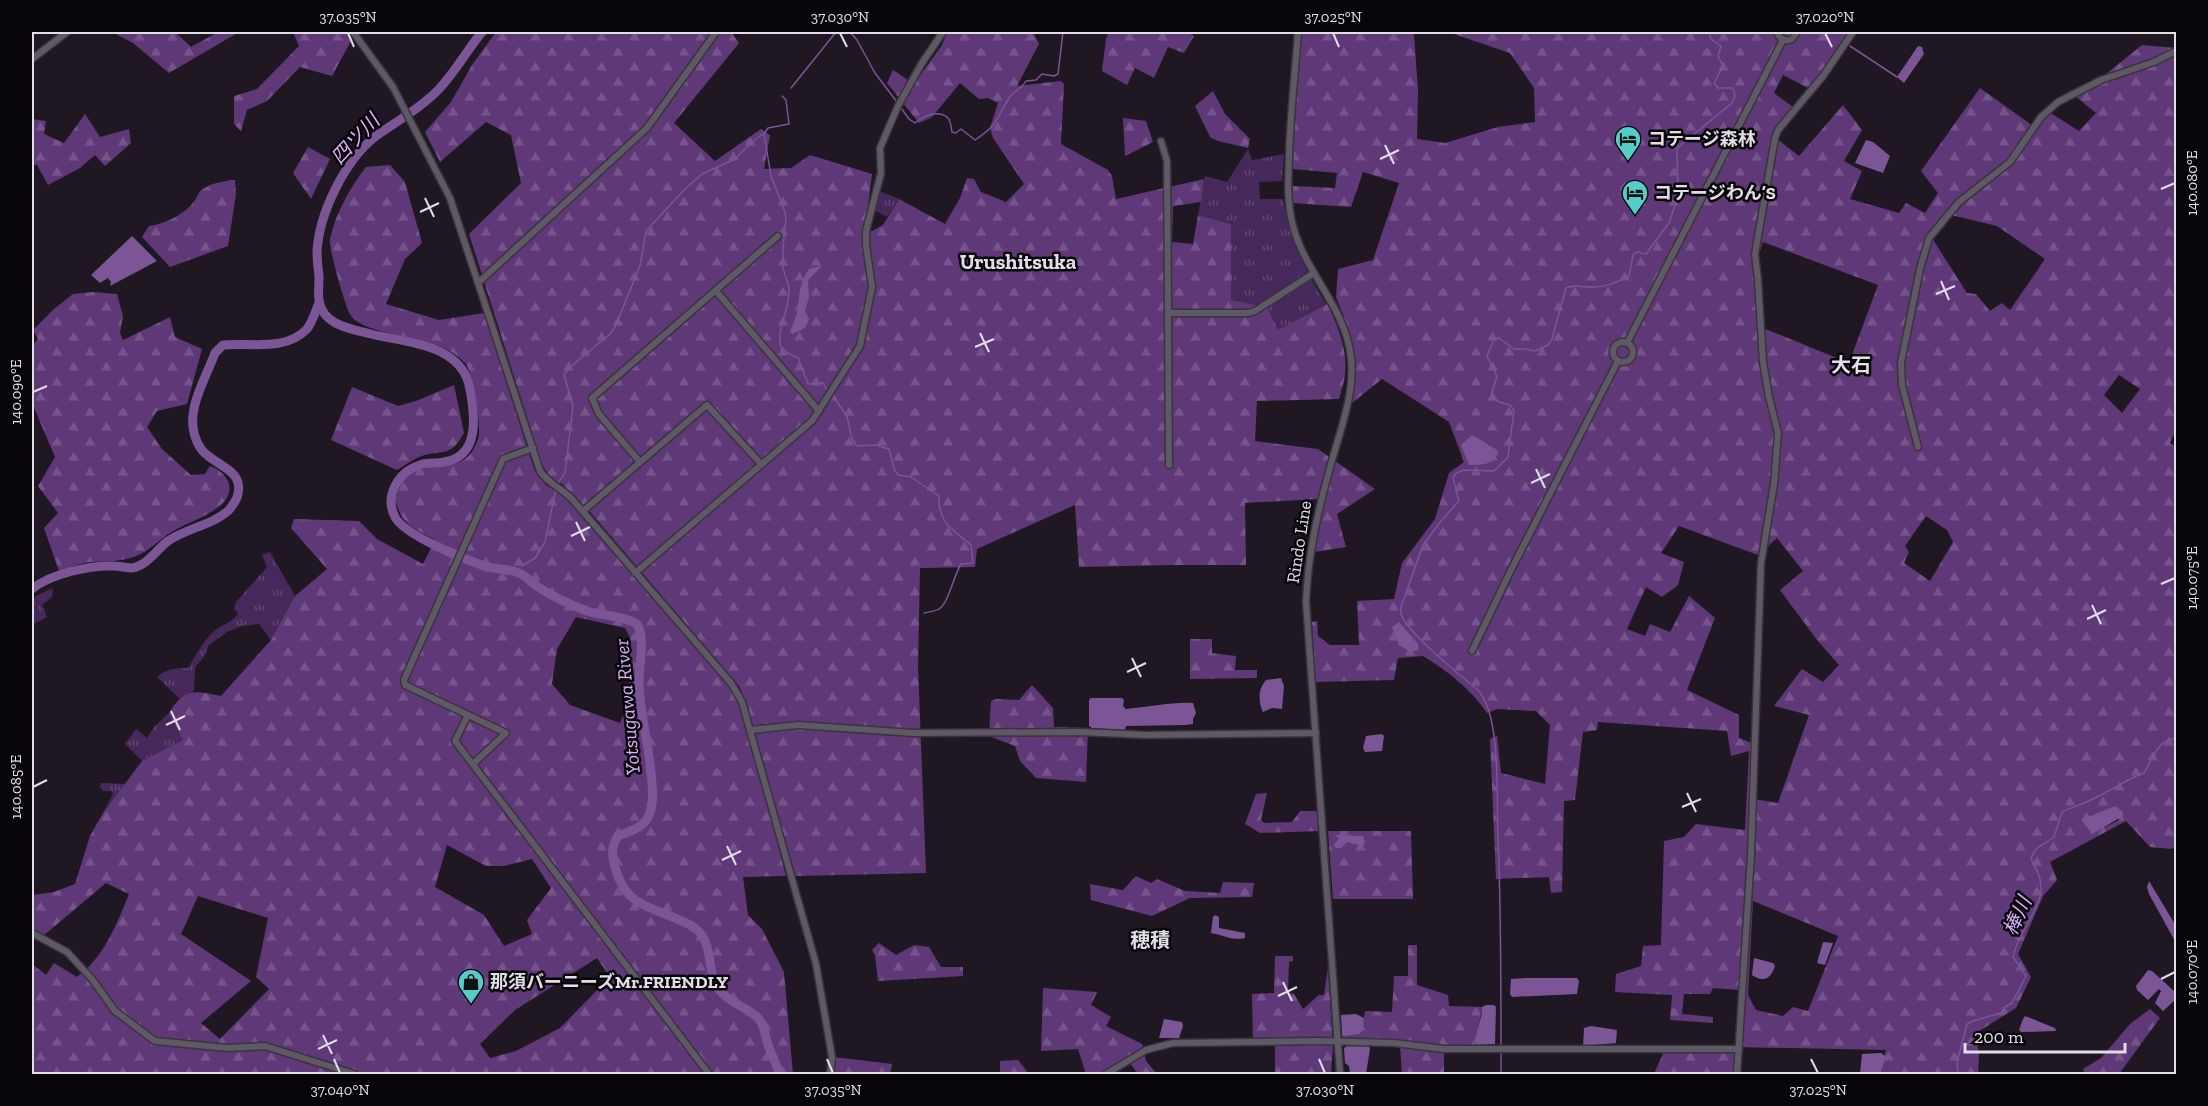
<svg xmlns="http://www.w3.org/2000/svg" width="2208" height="1106" font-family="'Zilla Slab','Noto Sans JP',serif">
  <defs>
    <pattern id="grass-tufts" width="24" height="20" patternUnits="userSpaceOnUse" patternTransform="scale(1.5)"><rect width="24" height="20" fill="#47285b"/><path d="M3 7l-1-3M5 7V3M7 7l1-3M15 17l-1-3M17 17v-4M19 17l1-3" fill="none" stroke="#614772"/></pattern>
    <pattern id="forest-firs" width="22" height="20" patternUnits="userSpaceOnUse" patternTransform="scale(1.5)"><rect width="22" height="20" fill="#5f3878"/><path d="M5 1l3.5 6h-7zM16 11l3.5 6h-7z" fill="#76548b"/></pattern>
  </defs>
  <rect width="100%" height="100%" fill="#1f1823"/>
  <g fill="url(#grass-tufts)">
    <path d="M1248,149L1252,160L1284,154L1282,181L1259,182L1260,199H1283C1290,240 1304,268 1326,304L1278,331L1266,307L1231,301V224L1198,215L1205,176L1227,182Z"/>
    <path d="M877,190L899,199L887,217L872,209Z"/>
    <path d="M270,552L295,596L271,640L259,624L242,626L227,632L209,645L204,657L195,667L194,691L179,698L157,677C165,669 177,668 188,668C196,655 203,641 214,631C223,624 231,623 238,614L234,608L236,602L267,567L262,555Z"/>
    <path d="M53,588L52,597L42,605L47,617L32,625V601L36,596Z"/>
    <path d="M169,713L184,740L142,761L125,744L136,729L147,738L154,727Z"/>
    <path d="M101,783L125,784L103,813L113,794L111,791H103L100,787Z"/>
  </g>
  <g fill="url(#forest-firs)" fill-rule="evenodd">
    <path d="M112,32H175L191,47L218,32H239L169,73L133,43Z"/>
    <path d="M293,32H353L352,39L332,76L300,67L267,101L247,110L241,131L234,124V96L257,89L299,46Z"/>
    <path d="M496,32H731L739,43L674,123L715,161L761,129L770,135L764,169L791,168L810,155L872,174L865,230L872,231L883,225L899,199L945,224L960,198L967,178L974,179L981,192L1006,202L1024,184L993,138L990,128L998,103L988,98L979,99L960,83L932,117L919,123L887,83L893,70L914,84L942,45L947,32H1033L1039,44L1017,86L1061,81L1064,84L1061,144L1108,170L1112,176L1116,199L1204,179L1201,202L1173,206L1172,242L1193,244L1198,215L1231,224V300L1267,307L1278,330L1327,304C1338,325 1348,351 1345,375C1344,383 1341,392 1339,399L1257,401L1255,441L1318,449L1375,489L1337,514L1346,547L1314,552L1324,501L1318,499L1245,503L1246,565H1167L1079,567L1075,505L977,549L975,567L920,568L918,666L926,873L795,876L746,702L739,686L591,513L562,484L551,478L542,465L469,234L521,183L511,135L486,122L440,162L425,132L451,102L472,65Z"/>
    <path d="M1109,32H1188L1194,36L1184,53L1168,47L1154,78L1135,68L1127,85L1102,71L1106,39Z"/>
    <path d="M1301,32H1383V34H1414L1418,91L1417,139L1445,143L1498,127L1535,122L1534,88L1510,53L1448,32H1854L1825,76L1808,88L1783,75L1774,93L1793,107L1777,139L1799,156L1843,105L1862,130L1844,161L1862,171L1850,199L1899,213L1906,203L1925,213L1938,193L1921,171L1980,88L2037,129L2049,112L2079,131L2096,113L2069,91L2101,78L2142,45L2176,48V430L2170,443L2176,447V845L2172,849L2150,847L2126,821L2050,862L2057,880L2043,896L2018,954L2031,977L2016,1008L1976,1033L1979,1056L1978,1074H1878L1886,1050L1736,1047L1734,1074H1654L1666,1047L1736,1046L1740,990L1713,988L1710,994H1684L1682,1014L1713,1017V1023L1670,1020L1672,995L1615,992L1616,974L1641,966L1643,946L1661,945L1664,841L1684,837L1696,824L1745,830L1749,751L1731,756L1727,731L1598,722L1597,730L1583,732L1575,800L1564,801L1562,892L1551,893L1549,877L1496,879L1490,739L1497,736L1501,773L1545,784L1550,725L1536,711L1497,709L1487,713C1472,690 1446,670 1423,656L1398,658L1394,680L1315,682L1312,622L1317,621L1318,636L1330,645H1359L1357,601L1394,599L1402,563L1435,519L1449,473L1464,462L1449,422L1382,379L1352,403L1356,364L1349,330L1336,297L1338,269L1373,260L1399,183L1363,172L1351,207L1293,203V186L1335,188L1337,173L1293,169L1294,110ZM1951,215L1997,226L2045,259L2010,310L2002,303L1990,311L1976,294L1967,293L1932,238ZM1763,242L1878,285L1849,363L1763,328L1757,259ZM2119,375L2140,389L2122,413L2104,395ZM1488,444L1496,449L1489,463L1470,465ZM1926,516L1947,530L1953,542L1930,581L1904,563L1909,552L1905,546ZM1679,526L1758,555L1777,538L1803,571L1780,590L1817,640L1839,665L1823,682L1802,669L1774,706L1809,715L1778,803L1754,799L1757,745L1739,738V715L1687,690L1715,618L1689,596L1670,632L1650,624L1645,636L1627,629L1646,587L1662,597L1678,585L1684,562L1661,553ZM2115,806L2119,820L2105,827L2084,819ZM1753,901L1838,936L1808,1011L1793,1007L1783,1016L1756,1010L1748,995Z"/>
    <path d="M1213,91L1225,114L1250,139L1248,148L1218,141L1210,137L1195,106Z"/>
    <path d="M85,114L100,137L129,129L131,143L105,166L95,155L80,168L48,185L37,165H32V119L46,121L44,134L64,143Z"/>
    <path d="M1123,118L1146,121L1153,142L1125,156Z"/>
    <path d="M308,147L330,159L311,199L293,173Z"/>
    <path d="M390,165L405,182L422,243L405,259L386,304L439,320L484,313L535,472L547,486L561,493L730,687L741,705L786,876L743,877L748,915L762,929L784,972L793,1074H32V964L46,975L54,963L77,977C104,957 117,924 129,894L106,883L43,936L32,928V895L54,892L75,884L90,836L103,813L142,761L183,740L169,713C185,687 194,691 221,696L271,640L295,596L327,569L291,528L294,519L359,521L377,539L423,564L435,540C413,527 403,527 395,500C398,491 401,482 408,476C428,459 463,475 475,446C477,442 479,438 479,433C480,421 473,371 465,363C441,337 399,339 368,327C362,325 352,319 350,314C345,306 328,246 330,239C336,212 350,188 366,167ZM576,617L625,628L630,638L629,700L620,723L570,705L552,684L557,649ZM447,845L486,866H504L532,859L551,888L527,920L532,934L504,946L484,915L435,887ZM198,896L268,918L256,977L269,989L220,1039L201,1023L251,981L181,934ZM597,958L610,977L560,1028L516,1051L490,1058L480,1044L515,1010Z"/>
    <path d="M231,180H235L236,194L228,246L170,267L142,237L149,226C165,224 186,214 195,200C198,196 198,192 203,189C212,183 221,182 231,180Z"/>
    <path d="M93,292L117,294L123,316L120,333L123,340L170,317L175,337L202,349L187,404L157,411L147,427L162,449L191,475L205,474L210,466C219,469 226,475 229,484C235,510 187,521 170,533C159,540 148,552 136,556C121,562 106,561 91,562C80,563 69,568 59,571L44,528L58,513L38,486L55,457L32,403V346L38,339L33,330L54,309L73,294Z"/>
    <path d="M454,385L464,433C449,460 442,448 419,457C412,460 404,466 397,470L331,440L352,387L398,406L416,401Z"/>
    <path d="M1190,639H1212V653L1236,656L1235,670H1257V678L1190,679Z"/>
    <path d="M1032,685L1053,708L1054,727L1088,728L1086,782L1036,778L1020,761L1015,746L989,736L991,701L996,699L1019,700Z"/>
    <path d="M1267,793L1261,820L1264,823L1292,822L1300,811H1317L1319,831L1260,833L1245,824L1256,794Z"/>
    <path d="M1328,831H1411L1413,899H1333Z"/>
    <path d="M1136,876L1151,883L1157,879L1185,891L1220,893L1223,882L1254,883L1252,897L1190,898L1152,916L1091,900L1090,884L1123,890Z"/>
    <path d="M879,943L896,955L914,945L929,947L941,967H963V976L878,981L875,955L872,950Z"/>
    <path d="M1408,945H1417V985L1448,995L1449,1006L1482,1007L1475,1047L1444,1046V1074H1402L1400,1045H1343L1342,1035L1360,1034L1362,1032L1365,1011L1392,1012L1394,976H1408Z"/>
    <path d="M1275,956H1293V961L1289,962L1288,992L1294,994L1303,1009L1319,995H1324L1328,968L1333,1047L1331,1074H1275V1045H1253L1252,994L1274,993Z"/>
    <path d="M1043,988L1097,992L1091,1005L1111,1017L1106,1026L1142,1044L1146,1061L1157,1074H1138L1127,1059L1102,1074H1086L1078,1049L1041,1051Z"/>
    <path d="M2150,1009L2160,1018L2119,1074H2085L2083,1069L2101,1058L2130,1024Z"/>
    <path d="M833,1057L892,1064L890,1074H831Z"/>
    <path d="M1018,1060L1029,1074H1000V1061Z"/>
  </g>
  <g fill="#7c5597">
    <path d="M1918,46L1922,47L1924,54L1904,83L1897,77Z"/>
    <path d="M1866,140L1873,142L1890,156L1883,173L1855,163Z"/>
    <path d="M132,236L157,261L110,286L111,282L108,278L100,283L91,275Z"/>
    <path d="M821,266V267L808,280L809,297L805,311L809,319L805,328L793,334L790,332L791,329C803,307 794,290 809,269Z"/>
    <path d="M1472,435L1496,449L1498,452C1495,465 1481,465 1469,465L1461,445Z"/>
    <path d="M1399,622L1418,644V650L1410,652L1399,645L1392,627Z"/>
    <path d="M1281,678L1284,686L1282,709L1272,708L1263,712C1258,701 1258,689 1266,680Z"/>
    <path d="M1091,698H1122L1124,700L1123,706L1126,709C1149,707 1171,702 1193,703L1196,713L1193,719V724L1185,725L1126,726L1125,730L1092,728L1089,726V700Z"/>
    <path d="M1382,734L1384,736L1382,751L1365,752L1363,748L1366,736Z"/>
    <path d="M2115,806L2123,812V816L2092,834L2082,821L2083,819Z"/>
    <path d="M1334,835L1363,836L1365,842L1363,846L1347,842L1341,848H1336L1334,845L1339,838Z"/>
    <path d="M2149,881L2176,926V943L2149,894L2147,887Z"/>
    <path d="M1215,915L1219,917V928L1245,933V938C1234,941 1222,935 1211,933L1213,917Z"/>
    <path d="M1823,942L1833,943L1825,965L1817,963Z"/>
    <path d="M1754,958L1773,963L1775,966C1771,979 1763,983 1752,975Z"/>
    <path d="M2148,970L2152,971L2175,992L2174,1001L2163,1011L2155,1003L2161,991L2159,989L2148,1000L2137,990L2136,986Z"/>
    <path d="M1526,978H1577L1579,981L1577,994L1512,997L1510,994L1511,979Z"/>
    <path d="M1486,1005H1494L1496,1007L1495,1044L1476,1045C1475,1031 1482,1020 1482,1007Z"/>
    <path d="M1356,1014L1364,1018L1363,1030L1360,1034L1344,1036L1342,1035L1341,1015Z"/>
    <path d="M2025,1016L2055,1028L2056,1031L2021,1032L2019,1030L2023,1019Z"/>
    <path d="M1164,1019L1182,1022L1183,1026L1179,1038H1159Z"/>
    <path d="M1591,1026L1617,1030L1616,1043L1583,1046L1584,1028Z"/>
    <path d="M1349,1045L1369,1046L1370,1049L1366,1074H1350L1349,1066L1345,1063L1344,1048Z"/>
    <path d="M1881,1053L1886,1057L1880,1074H1860L1862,1054Z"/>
  </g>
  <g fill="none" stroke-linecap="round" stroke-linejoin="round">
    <g stroke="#7c5597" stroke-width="1.5">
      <path d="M850,32L857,40L875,73L897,102"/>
      <path d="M1850,46L1897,77"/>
      <path d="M791,88L836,32"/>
      <path d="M782,96L786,100L789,124L768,128L764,134L771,176L785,212L786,220C784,235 782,252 783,267C784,275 789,283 789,290C790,311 774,331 782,350L798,358L808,384L823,383L828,392"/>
      <path d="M901,108L909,119L915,123C923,116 938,109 948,118C951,121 951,128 952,132L956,133L961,129L975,140C999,124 995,120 1009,98C1013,91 1022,89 1026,81L1036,80L1042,74L1054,76L1058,74L1063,32"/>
      <path d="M832,395L847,416L852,439L857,446L876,445L889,449L894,469L898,475L911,477L939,496C938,523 952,529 971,545L973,563L961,564C954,575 948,604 939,609C936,611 928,612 924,613"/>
      <path d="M558,483L565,473L573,406L564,375L569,368L610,334L615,327L640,266L646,231L684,190L702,174L735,159L752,142L763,134"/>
      <path d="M522,566L535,558L545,542L556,488"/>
      <path d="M1501,1047C1501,977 1501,907 1498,837C1496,801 1502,716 1478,690C1463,678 1407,632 1402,616C1400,612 1401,611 1401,607L1423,545L1441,521L1459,501L1453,478L1456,473L1464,470L1494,471L1508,457L1514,410L1510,405C1484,399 1492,396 1497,376L1487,356L1494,339L1499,338L1514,349H1525L1535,351L1548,345L1552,339L1566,288C1574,284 1581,287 1590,287C1605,288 1617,282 1629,276L1633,255L1637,252L1646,254L1669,223L1678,196L1677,148L1732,103C1735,99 1736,92 1732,88H1718L1714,83L1723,66L1718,56L1721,46L1711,39L1709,32"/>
      <path d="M1501,1051V1074"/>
      <path d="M1958,1074L1957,1062L1967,1024L1973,1021L2001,1013L2005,1007L2012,1003L2026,976L2013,957C2017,935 2036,916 2041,893C2042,890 2040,883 2040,879C2039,872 2033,866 2031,858L2036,849L2054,837L2062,812C2072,807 2086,803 2097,797C2114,789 2127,779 2144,773C2152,760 2158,738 2176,739"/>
    </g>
    <g stroke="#7c5597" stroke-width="9">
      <path d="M482,32C467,50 456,71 439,89C421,108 397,121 376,136C345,160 319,213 317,252C317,260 318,268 319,276C319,284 318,292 319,300C322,325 351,329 371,334C403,342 450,343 466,376C471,387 472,400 473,412C475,434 471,458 444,462C436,464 428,462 420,465C398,472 384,496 395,517C404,535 464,559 484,566C495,570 508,568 519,573C526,576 532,583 538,587C553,597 571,605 587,611C599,615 633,617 638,626C645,638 639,667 639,681C639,708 647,737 650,764C652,782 658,815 640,826C633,831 625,833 618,836C610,848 612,858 616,871C628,906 646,905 677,919C685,922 695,926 700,933C712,947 708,970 716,985C725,1002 747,1006 759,1019C765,1027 765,1036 768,1045C772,1055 776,1065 780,1074"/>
      <path d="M32,589C50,574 90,565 114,566C120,566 126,568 132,568C147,566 157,549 168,541C187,528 213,525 229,510C233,505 237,500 238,494C243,472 221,467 207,455C199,449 194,437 193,427C190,403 207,375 215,353L223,345C250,342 285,352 307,329C312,323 316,310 319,303"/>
    </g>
    <g stroke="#39343c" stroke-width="9">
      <g id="minor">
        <path d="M353,32L393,87L450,198L540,471C548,483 562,489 572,499L731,683L742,702L816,964L832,1057L830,1074"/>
        <path d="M1298,32C1295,74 1290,116 1289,158C1288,181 1287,204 1293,226C1305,273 1346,308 1351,358C1355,393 1340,431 1331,464C1318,510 1308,554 1306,602L1340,1074"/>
        <path d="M1777,32C1779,39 1785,42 1792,39L1797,32"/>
        <path d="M32,59L67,32"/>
        <path d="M1161,141L1167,161L1169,465"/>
        <path d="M479,282L647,128L716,32"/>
        <path d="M716,291L819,411"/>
        <path d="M1169,313H1248L1255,311L1314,273"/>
        <circle cx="1623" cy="352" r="10"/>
        <path d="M1627,343L1783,40"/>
        <path d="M1918,447L1902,385L1901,363L1920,269L1929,238L1959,202L2010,162L2041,117L2058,102L2101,80L2154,62L2176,51"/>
        <path d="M640,462L599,414L592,398L778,236"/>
        <path d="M583,511L707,405L761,464"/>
        <path d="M635,573L812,421L860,346L872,287L866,245V231L881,173L880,148L898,106L922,63L943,32"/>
        <path d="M1472,651L1512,568L1618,361"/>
        <path d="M468,715L455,741L709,1074"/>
        <path d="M751,730L798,725L914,733L1080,732L1147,735L1316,733"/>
        <path d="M473,764L506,733L405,685L404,680L503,459L533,448"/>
        <path d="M32,933L67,952L92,979L115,1011L155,1041L227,1048L265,1046L354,1074"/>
        <path d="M1106,1074L1146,1050L1173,1043L1318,1041L1394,1043L1444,1049H1739"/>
        <path d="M1737,1074L1751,855L1761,563L1774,484L1778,433L1769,397L1763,362L1758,280L1755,254L1775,138L1778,130L1823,76L1853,32"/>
      </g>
    </g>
    <use href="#minor" stroke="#5f5865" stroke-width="6"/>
  </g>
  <path fill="none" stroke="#e2dee5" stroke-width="2" d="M348,33L354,47M840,33L847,47M1333,33L1339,47M1825,33L1832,47M1385,145L1394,164M1380,159L1399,150M2161,189L2175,183M425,198L434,217M420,212L439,203M1941,281L1949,300M1936,294L1955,286M980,333L989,352M975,347L994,339M33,392L47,386M1536,469L1545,488M1531,483L1550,474M576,522L585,541M571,536L590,527M2161,584L2175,578M2092,605L2101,624M2087,619L2106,610M1132,658L1141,677M1127,672L1146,663M171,711L180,730M166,725L185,716M33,787L47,780M1687,793L1696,812M1682,807L1701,799M727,846L736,865M722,860L741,851M2161,979L2175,972M1283,982L1292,1001M1278,996L1297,987M323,1035L332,1054M318,1049L337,1040M334,1059L340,1073M827,1059L833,1073M1319,1059L1325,1073M1811,1059L1818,1073"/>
  <defs>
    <g id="hotel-pin" transform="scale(1.35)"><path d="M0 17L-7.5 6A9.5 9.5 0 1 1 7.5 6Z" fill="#54cdc7" stroke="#070509"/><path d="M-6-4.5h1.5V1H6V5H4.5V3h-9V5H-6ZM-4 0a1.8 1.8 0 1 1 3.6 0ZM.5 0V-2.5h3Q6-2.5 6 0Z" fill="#111"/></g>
    <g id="shop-pin" transform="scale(1.35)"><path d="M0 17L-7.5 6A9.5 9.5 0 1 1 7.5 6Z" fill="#54cdc7" stroke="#070509"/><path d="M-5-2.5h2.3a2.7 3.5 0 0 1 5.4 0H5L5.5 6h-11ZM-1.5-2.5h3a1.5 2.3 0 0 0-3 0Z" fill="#111"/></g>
  </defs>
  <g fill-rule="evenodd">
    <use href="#hotel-pin" x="1628" y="139"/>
    <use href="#hotel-pin" x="1635" y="193"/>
    <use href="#shop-pin" x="471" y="982"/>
  </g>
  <g text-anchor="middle" stroke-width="5" stroke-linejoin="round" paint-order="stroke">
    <g font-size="18" font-weight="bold" fill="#e2dee5" stroke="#070509" text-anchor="start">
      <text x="1648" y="145">コテージ森林</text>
      <text x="1654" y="199">コテージわん’S</text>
      <text x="490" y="988">那須バーニーズMr.FRIENDLY</text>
    </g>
    <g font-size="18" fill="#e2dee5" stroke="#070509">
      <text transform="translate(1299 542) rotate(-81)" y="6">Rindo Line</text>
    </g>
    <g font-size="20" font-style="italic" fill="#dbb0fa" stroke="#070509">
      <text transform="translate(355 139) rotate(-47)" y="7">四ツ川</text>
      <text transform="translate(627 707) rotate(-95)" y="7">Yotsugawa River</text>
      <text transform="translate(2017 916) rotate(-66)" y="7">棒川</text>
    </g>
    <g font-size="20" font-weight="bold" fill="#e2dee5" stroke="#070509">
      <text x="1851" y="372">大石</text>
      <text x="1150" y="947">穂積</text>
    </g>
    <g font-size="21" font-weight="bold" fill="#e2dee5" stroke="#070509">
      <text x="1018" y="269">Urushitsuka</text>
    </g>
  </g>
  <rect width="2208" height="1106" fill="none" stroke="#070509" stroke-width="66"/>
  <path d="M1965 1043v9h160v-9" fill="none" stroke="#e2dee5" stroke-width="3"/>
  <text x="1974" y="1043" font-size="18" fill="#e2dee5" stroke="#070509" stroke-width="4.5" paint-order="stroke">200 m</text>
  <rect x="33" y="33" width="2142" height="1040" fill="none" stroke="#e2dee5" stroke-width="2"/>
  <g font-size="15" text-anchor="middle" fill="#e2dee5">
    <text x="348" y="22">37.035°N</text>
    <text x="840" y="22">37.030°N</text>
    <text x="1333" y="22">37.025°N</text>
    <text x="1825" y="22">37.020°N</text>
    <text transform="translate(2192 183) rotate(-90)" y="5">140.080°E</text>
    <text transform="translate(16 392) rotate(-90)" y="5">140.090°E</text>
    <text transform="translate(2192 578) rotate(-90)" y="5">140.075°E</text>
    <text transform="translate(16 787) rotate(-90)" y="5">140.085°E</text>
    <text transform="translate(2192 972) rotate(-90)" y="5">140.070°E</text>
    <text x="340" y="1095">37.040°N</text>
    <text x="833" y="1095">37.035°N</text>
    <text x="1325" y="1095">37.030°N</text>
    <text x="1818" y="1095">37.025°N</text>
  </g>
</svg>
